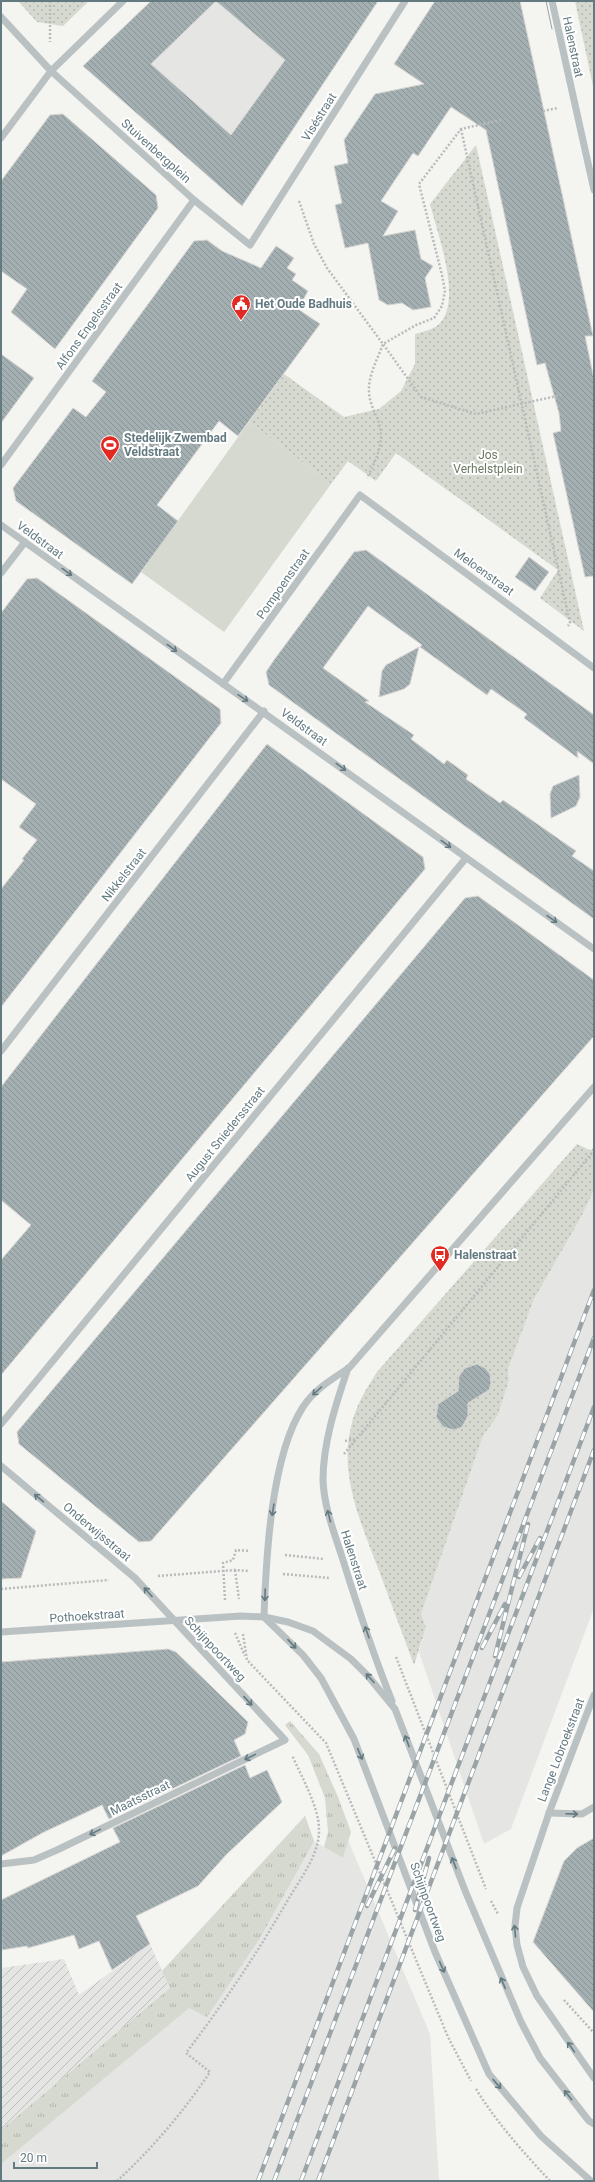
<svg xmlns="http://www.w3.org/2000/svg" width="595" height="2182" font-family="Roboto,sans-serif">
  <defs>
    <pattern id="industrial-furrows" width="10" height="10" patternUnits="userSpaceOnUse"><rect width="10" height="10" fill="#e5e5e4"/><path d="M-1 1l2-2M0 10L10 0M9 11l2-2" fill="none" stroke="#bdbfbe"/></pattern>
    <pattern id="grass-tufts" width="24" height="20" patternUnits="userSpaceOnUse"><rect width="24" height="20" fill="#d5d9cf"/><path d="M3 7l-1-3M5 7V3M7 7l1-3M15 17l-1-3M17 17v-4M19 17l1-3" fill="none" stroke="#b0b5ad"/></pattern>
    <pattern id="park-dots" width="8" height="8" patternUnits="userSpaceOnUse"><rect width="8" height="8" fill="#d5d9cf"/><path d="M2 2h.1M6 6h.1" fill="none" stroke="#b0b5ad" stroke-width="1.8" stroke-linecap="round"/></pattern>
    <pattern id="building-back-hatch" width="6" height="6" patternUnits="userSpaceOnUse"><rect width="6" height="6" fill="#a4afb2"/><path d="M-1 5l2 2M0 0l6 6M5-1l2 2" fill="none" stroke="#899396"/></pattern>
  </defs>
  <rect width="100%" height="100%" fill="#f4f4f0"/>
  <g fill="#e5e5e4">
    <path d="M151,1H378L242,206L83,66Z"/>
    <path d="M594,1190V1608L511,1829L484,1844L419,1652L426,1627L421,1614L483,1436L498,1415L509,1380L508,1369L534,1299L580,1219Z"/>
    <path d="M305,1816L314,1841L343,1858L348,1840L430,2034L439,2181H1V2130L170,1988Z"/>
  </g>
  <path fill="url(#industrial-furrows)" d="M150,1944L170,1988L1,2130V1968L64,1959L79,1995Z"/>
  <g fill="url(#grass-tufts)">
    <path d="M290,1721L319,1754L338,1797L351,1832L343,1858L324,1847L328,1832L325,1798L308,1755L285,1725Z"/>
    <path d="M305,1816L314,1841L260,1938L207,2017L189,2008L1,2164V2130L170,1988L162,1971Z"/>
  </g>
  <g fill="url(#park-dots)">
    <path d="M18,1H89L63,26L37,22Z"/>
    <path d="M575,1H594V91Z"/>
    <path d="M476,145L584,631L540,598L558,570L396,453L376,481L348,461L331,484L249,422L284,374L344,417L379,409L401,391L415,364V334C422,332 432,330 438,325C464,303 437,232 430,204Z"/>
    <path d="M577,1144L594,1152V1190L580,1219L534,1299L508,1369L509,1380L498,1415L483,1436L421,1614L426,1627L414,1665C402,1633 390,1600 378,1568C361,1523 339,1475 351,1427C355,1407 366,1389 377,1372Z"/>
  </g>
  <path fill="#d5d9cf" d="M249,422L331,484L224,632L141,572Z"/>
  <g fill="url(#building-back-hatch)" stroke="#d6d5d3" fill-rule="evenodd">
    <path d="M151,1H378L242,206L83,66ZM216,1L285,60L231,135L151,64Z"/>
    <path d="M435,1H520L593,336H585L594,379V576L585,577L553,433L561,431L559,413L545,363L537,365L486,130L451,107L418,156L413,153L381,201L398,211L383,236L415,230L421,259L433,266L425,278L431,307L413,310L402,303L388,305L379,300L368,243L345,248L335,205L342,203L334,166L348,163L344,140L375,94L424,84L394,64Z"/>
    <path d="M63,114L156,195L158,208L55,349L11,312L27,289L1,271V181L50,115Z"/>
    <path d="M207,240L222,251L261,268L276,246L294,258L287,268L296,274L292,280L308,291L298,309L320,324L238,436L219,421L157,505L178,521L132,584L16,501L13,488L73,408L86,417L106,392L92,381L194,241Z"/>
    <path d="M1,354L34,378L1,423Z"/>
    <path d="M366,550L594,715V764L577,751L578,758L524,718L527,714L491,689L487,695L420,647L422,645L368,606L323,668L369,701L365,702L414,735L411,739L444,764L447,760L468,775L466,779L500,803L503,800L576,851L572,856L594,871V919L269,685L266,672L274,660L354,552Z"/>
    <path d="M529,557L549,572L535,591L515,577Z"/>
    <path d="M37,578L220,709L221,723L1,1007V889L24,860L22,859L37,840L19,827L36,804L1,779V613L27,579Z"/>
    <path d="M419,647L410,684L404,689L379,697L382,671L386,665Z"/>
    <path d="M267,744L423,857L425,869L1,1375V1260L31,1225L1,1200V1087Z"/>
    <path d="M579,775L580,797L576,806L551,818L550,794L553,786Z"/>
    <path d="M478,896L594,980V1036L151,1541L139,1542L19,1444L17,1432L465,898Z"/>
    <path d="M477,1364L485,1368L490,1374L491,1383L489,1390L468,1403V1416L462,1427L454,1430L443,1427L436,1417L438,1404L458,1391L459,1376L465,1368Z"/>
    <path d="M1,1501L36,1531L21,1578L1,1579Z"/>
    <path d="M168,1649L176,1652L248,1722L245,1734L234,1740L241,1756L109,1819L102,1805L44,1832L1,1856V1662Z"/>
    <path d="M245,1765L250,1778L267,1770L282,1802L226,1855L198,1886L136,1916L150,1944L112,1970L99,1941L79,1949L74,1935L28,1948L27,1946L2,1950L1,1900L120,1842L113,1828Z"/>
    <path d="M594,1838V2012L533,1942L564,1861L577,1848Z"/>
  </g>
  <g fill="none" stroke-linecap="round" stroke-linejoin="round">
    <g stroke="#b7bbbc" stroke-width="2.5" stroke-dasharray="2 2" stroke-linecap="butt">
      <path d="M50,1V42"/>
      <path d="M543,111L558,108"/>
      <path d="M501,120L461,129L419,184L442,275L445,291L442,306L434,318L416,325L383,344L421,397L476,414L561,395"/>
      <path d="M461,129L570,623L568,626"/>
      <path d="M299,201L314,244L327,268L383,344C378,358 368,376 369,391C369,401 374,411 378,420C386,442 376,459 367,478"/>
      <path d="M345,1441L356,1439"/>
      <path d="M344,1454L591,1154L594,1148"/>
      <path d="M285,1555L324,1559"/>
      <path d="M235,1570L239,1599"/>
      <path d="M283,1574L330,1578"/>
      <path d="M158,1576L235,1570L249,1571"/>
      <path d="M1,1589L109,1580"/>
      <path d="M225,1600L223,1563L233,1560L236,1550L250,1551"/>
      <path d="M235,1633L245,1656"/>
      <path d="M243,1634L247,1660L326,1743L448,2037L471,2081"/>
      <path d="M396,1657L486,1889"/>
      <path d="M491,1901L498,1914"/>
      <path d="M564,2000L594,2033"/>
      <path d="M476,2089C497,2123 523,2152 550,2181"/>
      <path d="M117,2181C152,2149 184,2111 210,2072L186,2053C224,2003 258,1952 289,1898C301,1878 320,1853 319,1829C319,1807 301,1776 292,1755"/>
    </g>
    <g stroke="#bac1c3" stroke-width="7">
      <path d="M552,1L594,190"/>
      <path d="M1,17L51,71L194,200L250,245L405,1"/>
      <path d="M1,138L51,71L123,1"/>
      <path d="M1,465L194,200"/>
      <path d="M1,525L594,949"/>
      <path d="M1,573L25,542"/>
      <path d="M223,684L360,495L594,668"/>
      <path d="M1,1051L264,711"/>
      <path d="M348,1368C336,1404 323,1442 323,1480C324,1507 334,1532 342,1557C357,1605 373,1654 392,1701"/>
      <path d="M1,1424L466,858"/>
      <path d="M1,1466L135,1578L285,1740L57,1850L34,1860L1,1864"/>
      <path d="M264,1617L303,1655L321,1678L354,1739L435,1952L489,2074L541,2136L591,2181"/>
      <path d="M264,1617C266,1558 271,1456 303,1407C314,1390 332,1379 349,1368L594,1087"/>
      <path d="M1,1632L241,1616L264,1617L288,1622L313,1631L351,1659L368,1676L395,1709L466,1893L521,2022L540,2058L589,2121L594,2124"/>
      <path d="M594,1695L549,1813L517,1908L515,1926L517,1945L523,1967L537,1996L594,2078"/>
      <path d="M549,1813L582,1814L594,1807"/>
    </g>
    <path stroke="#9aa4a7" stroke-width="1" d="M546,1L552,29"/>
    <g stroke="#9aa4a7" stroke-width="4.5">
      <g id="rail">
        <path d="M519,1577L540,1538"/>
        <path d="M482,1648L505,1604"/>
        <path d="M495,1656L528,1524"/>
        <path d="M367,1906L395,1848"/>
        <path d="M415,1910L429,1858"/>
        <path d="M258,2181L594,1290"/>
        <path d="M274,2181L594,1338"/>
        <path d="M301,2181L594,1407"/>
        <path d="M318,2181L594,1450"/>
      </g>
    </g>
    <use href="#rail" stroke="#fff" stroke-width="3" stroke-dasharray="9" stroke-linecap="butt"/>
  </g>
  <defs><path id="oneway-shaft" d="M-6 0H5M1.5-3L5.5 0L1.5 3" fill="none" stroke-width="1.6" stroke-linecap="round" stroke-linejoin="round"/></defs>
  <g stroke="#637a81">
    <use href="#oneway-shaft" transform="translate(67 572) rotate(36)"/>
    <use href="#oneway-shaft" transform="translate(172 648) rotate(36)"/>
    <use href="#oneway-shaft" transform="translate(243 698) rotate(34)"/>
    <use href="#oneway-shaft" transform="translate(341 767) rotate(36)"/>
    <use href="#oneway-shaft" transform="translate(446 844) rotate(36)"/>
    <use href="#oneway-shaft" transform="translate(552 919) rotate(35)"/>
    <use href="#oneway-shaft" transform="translate(317 1391) rotate(138)"/>
    <use href="#oneway-shaft" transform="translate(39 1498) rotate(-140)"/>
    <use href="#oneway-shaft" transform="translate(273 1510) rotate(99)"/>
    <use href="#oneway-shaft" transform="translate(329 1516) rotate(-104)"/>
    <use href="#oneway-shaft" transform="translate(148 1592) rotate(-132)"/>
    <use href="#oneway-shaft" transform="translate(265 1595) rotate(92)"/>
    <use href="#oneway-shaft" transform="translate(367 1632) rotate(-109)"/>
    <use href="#oneway-shaft" transform="translate(292 1644) rotate(47)"/>
    <use href="#oneway-shaft" transform="translate(370 1678) rotate(-132)"/>
    <use href="#oneway-shaft" transform="translate(248 1701) rotate(47)"/>
    <use href="#oneway-shaft" transform="translate(407 1741) rotate(-111)"/>
    <use href="#oneway-shaft" transform="translate(360 1754) rotate(67)"/>
    <use href="#oneway-shaft" transform="translate(250 1757) rotate(154)"/>
    <use href="#oneway-shaft" transform="translate(572 1814) rotate(2)"/>
    <use href="#oneway-shaft" transform="translate(95 1832) rotate(154)"/>
    <use href="#oneway-shaft" transform="translate(454 1863) rotate(-111)"/>
    <use href="#oneway-shaft" transform="translate(515 1931) rotate(-95)"/>
    <use href="#oneway-shaft" transform="translate(442 1967) rotate(66)"/>
    <use href="#oneway-shaft" transform="translate(503 1983) rotate(-113)"/>
    <use href="#oneway-shaft" transform="translate(571 2047) rotate(-125)"/>
    <use href="#oneway-shaft" transform="translate(497 2084) rotate(50)"/>
    <use href="#oneway-shaft" transform="translate(568 2095) rotate(-129)"/>
  </g>
  <defs>
    <g id="civic-pin" transform="scale(1)"><path d="M0 17L-7.5 6A9.5 9.5 0 1 1 7.5 6Z" fill="#e22a23" stroke="#fff"/><path d="M-.6-6.5H3V-4.5H.6V-3L4-1V1h2V6H-6V1h2V-1L-.6-3ZM-1.2 2.5V6h2.4V2.5Z" fill="#fff"/></g>
    <g id="stadium-pin" transform="scale(1)"><path d="M0 17L-7.5 6A9.5 9.5 0 1 1 7.5 6Z" fill="#e22a23" stroke="#fff"/><path d="M0-5a6.5 5 0 1 0 0 10a6.5 5 0 1 0 0-10ZM-3.5-1.8h7v3.6h-7Z" fill="#fff"/></g>
    <g id="bus-pin" transform="scale(1)"><path d="M0 17L-7.5 6A9.5 9.5 0 1 1 7.5 6Z" fill="#e22a23" stroke="#fff"/><path d="M-5-6H5V4H4V6H2V4H-2V6H-4V4H-5ZM-3.5-4V0h7V-4ZM-3.5 1.2v1.5H-2V1.2ZM2 1.2v1.5H3.5V1.2Z" fill="#fff"/></g>
  </defs>
  <g fill-rule="evenodd">
    <use href="#civic-pin" x="241" y="304"/>
    <use href="#stadium-pin" x="110" y="445"/>
    <use href="#bus-pin" x="440" y="1255"/>
  </g>
  <g text-anchor="middle" stroke-width="4" stroke-linejoin="round" paint-order="stroke">
    <g font-size="12" fill="#637a81" stroke="#fff">
      <text transform="translate(573 47) rotate(78)" y="4">Halenstraat</text>
      <text transform="translate(319 117) rotate(-58)" y="4">Viséstraat</text>
      <text transform="translate(156 151) rotate(42)" y="4">Stuivenbergplein</text>
      <text transform="translate(89 326) rotate(-54)" y="4">Alfons Engelsstraat</text>
      <text transform="translate(40 540) rotate(36)" y="4">Veldstraat</text>
      <text transform="translate(484 572) rotate(36)" y="4">Meloenstraat</text>
      <text transform="translate(283 584) rotate(-55)" y="4">Pompoenstraat</text>
      <text transform="translate(304 727) rotate(36)" y="4">Veldstraat</text>
      <text transform="translate(124 875) rotate(-52)" y="4">Nikkelstraat</text>
      <text transform="translate(225 1134) rotate(-51)" y="4">August Sniedersstraat</text>
      <text transform="translate(97 1532) rotate(40)" y="4">Onderwijsstraat</text>
      <text transform="translate(354 1560) rotate(72)" y="4">Halenstraat</text>
      <text transform="translate(87 1616) rotate(-4)" y="4">Pothoekstraat</text>
      <text transform="translate(215 1649) rotate(47)" y="4">Schijnpoortweg</text>
      <text transform="translate(561 1750) rotate(-69)" y="4">Lange Lobroekstraat</text>
      <text transform="translate(140 1798) rotate(-26)" y="4">Maatsstraat</text>
      <text transform="translate(428 1902) rotate(70)" y="4">Schijnpoortweg</text>
    </g>
    <g font-size="12" font-weight="bold" fill="#637a81" stroke="#fff" text-anchor="start">
      <text x="255" y="308">Het Oude Badhuis</text>
      <text x="124" y="442">Stedelijk Zwembad<tspan x="124" dy="14">Veldstraat</tspan></text>
      <text x="454" y="1259">Halenstraat</text>
    </g>
    <g font-size="12" fill="#6b7962" stroke="#fff">
      <text x="488" y="459">Jos<tspan x="488" dy="14">Verhelstplein</tspan></text>
    </g>
  </g>
  <rect width="595" height="2182" fill="none" stroke="#637a81" stroke-width="4"/>
  <path d="M14 2162v6h83v-6" fill="none" stroke="#637a81" stroke-width="2"/>
  <text x="20" y="2162" font-size="12" fill="#637a81" stroke="#ffffff" stroke-width="3" paint-order="stroke">20 m</text>
</svg>
